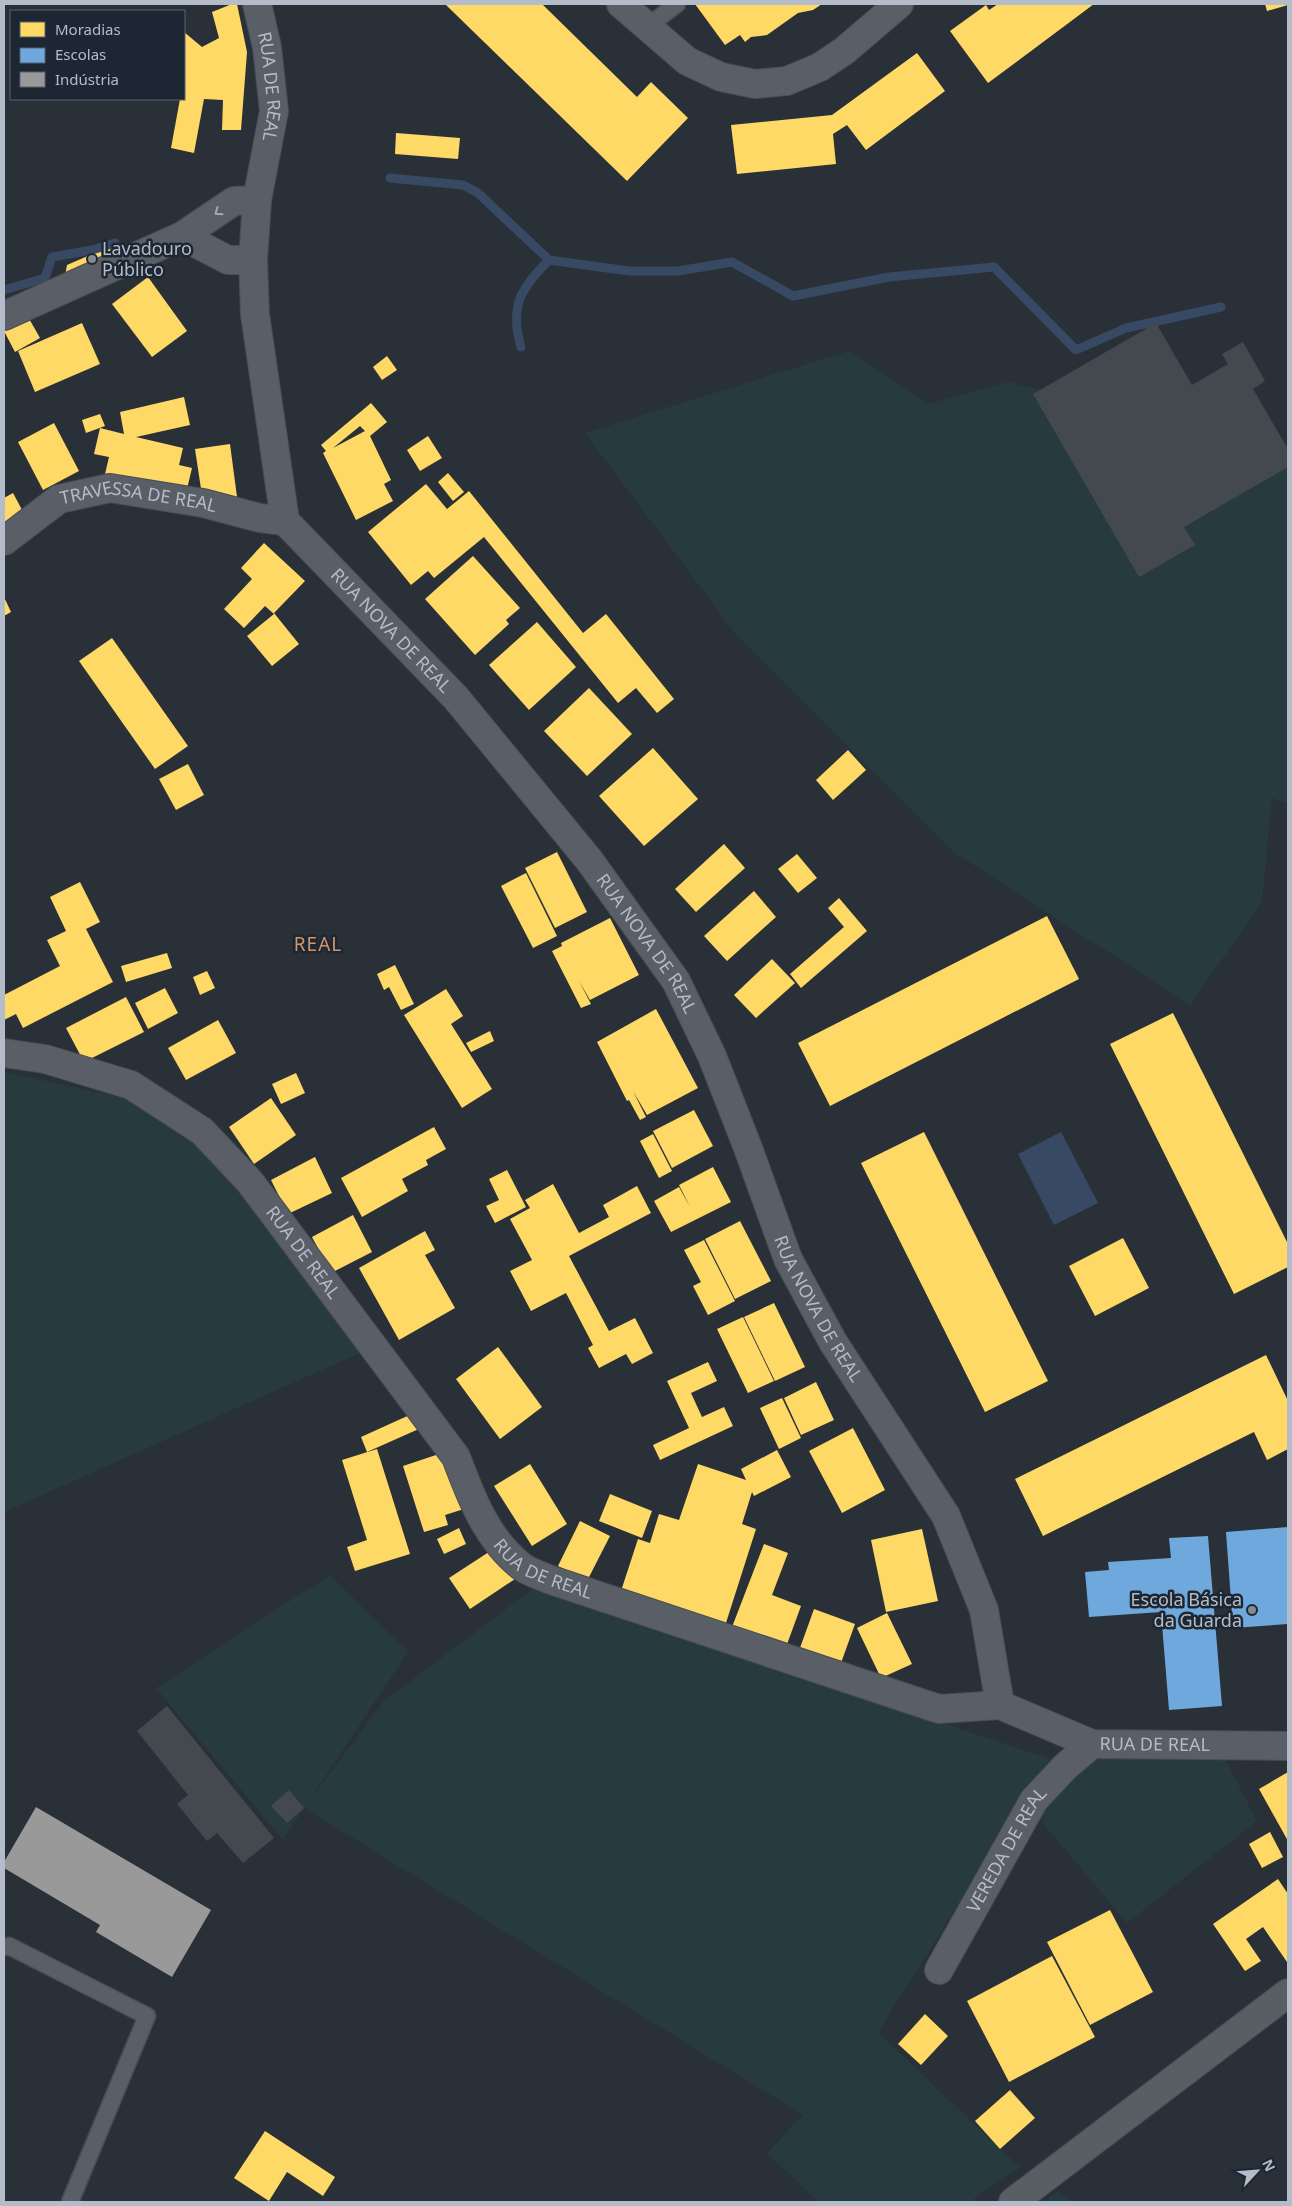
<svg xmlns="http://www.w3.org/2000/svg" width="1292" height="2206" font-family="'Noto Sans',sans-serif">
  <rect width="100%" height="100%" fill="#2a3038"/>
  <g fill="#273a3e">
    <path d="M849,351L928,404L1008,382L1264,444L1288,464V804L1272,798L1262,902L1190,1005L955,853L733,631L585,433Z"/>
    <path d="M6,1072L136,1101L226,1166L360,1353L4,1512V1081Z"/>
    <path d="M330,1575L408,1652L307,1804L384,1701L534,1588L1051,1759L1222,1753L1257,1821L1127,1923L1024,1801L878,2032L1019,2167L970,2202H819L767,2153L803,2115L304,1808L283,1840L156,1688Z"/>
    <path d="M1058,2191L1071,2202H1043Z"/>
  </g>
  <path fill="#384963" d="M1061,1132L1098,1203L1054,1225L1018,1154Z"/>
  <g fill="#ffd966" fill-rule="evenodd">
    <path d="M232,4H237L247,52L241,130H222L223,100L204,99L194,153L171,148L180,99H184V32L202,47L219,38L212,12Z"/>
    <path d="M445,4H542L637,97L651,82L688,118L627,181Z"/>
    <path d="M695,4H822L813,10L798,13L767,35L751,37L745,42L740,35L725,45Z"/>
    <path d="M998,4H1094L988,83L950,31L986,5L989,10Z"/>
    <path d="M1265,4H1288V5L1267,11Z"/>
    <path d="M917,53L945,91L866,150L847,125L833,134L836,164L737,174L731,125L832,115Z"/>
    <path d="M396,133L460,138L458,159L395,154Z"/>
    <path d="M113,245L117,254L65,276L67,265Z"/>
    <path d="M148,277L187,331L152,357L112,304Z"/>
    <path d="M27,315L40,338L15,352L4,331V327Z"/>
    <path d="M82,323L100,364L35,392L18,351Z"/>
    <path d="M387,356L397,370L382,380L373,367Z"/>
    <path d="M184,397L190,425L136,437L183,448L179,465L192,468L186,493L105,474L109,457L94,454L100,428L124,434L120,412Z"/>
    <path d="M371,403L387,422L370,436L391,480L384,484L393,501L356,520L323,453L326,451L321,445ZM360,426L365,431L333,448Z"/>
    <path d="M100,414L105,426L86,433L82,420Z"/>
    <path d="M54,423L79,471L43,490L18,442Z"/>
    <path d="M428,436L442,458L420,471L407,450Z"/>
    <path d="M230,444L237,497L203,502L195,449Z"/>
    <path d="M448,473L464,492L453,501L438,482Z"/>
    <path d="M426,484L447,509L469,491L583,633L606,614L674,699L657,713L636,688L618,703L484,537L434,578L428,571L411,585L368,532Z"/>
    <path d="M13,493L28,521L4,534V498Z"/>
    <path d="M264,543L305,581L274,613L299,644L272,666L247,636L274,614L265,606L244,628L224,609L252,579L241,568Z"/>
    <path d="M473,556L520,608L506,620L509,624L475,655L425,599Z"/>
    <path d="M4,597L11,612L4,616Z"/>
    <path d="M537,622L576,667L529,710L489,665Z"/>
    <path d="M112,638L188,746L155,769L79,661Z"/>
    <path d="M589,688L632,734L587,776L544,731Z"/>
    <path d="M653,748L698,799L644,846L599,796Z"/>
    <path d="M848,750L866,770L833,800L816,780Z"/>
    <path d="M188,764L204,795L176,810L159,779Z"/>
    <path d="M724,844L745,868L696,912L675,889Z"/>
    <path d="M557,852L587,912L555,928L525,868Z"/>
    <path d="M797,854L817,878L798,893L778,869Z"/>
    <path d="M526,873L557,936L533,948L501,886Z"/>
    <path d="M80,882L100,922L86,929L113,982L23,1028L16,1014L4,1020V995L60,966L47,940L66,931L50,897Z"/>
    <path d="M754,891L776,917L727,961L704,936Z"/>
    <path d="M839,898L867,931L801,988L790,974L844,927L828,908Z"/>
    <path d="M1047,916L1079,979L830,1106L798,1043Z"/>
    <path d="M610,918L639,975L590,1000L579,981L591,1004L581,1008L552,951L562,946L561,943Z"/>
    <path d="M167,953L172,968L126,982L121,966Z"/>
    <path d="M772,959L795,983L756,1018L734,995Z"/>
    <path d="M395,965L414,1004L401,1010L389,987L384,990L377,974Z"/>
    <path d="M207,971L215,988L200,995L193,977Z"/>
    <path d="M165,988L178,1013L148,1029L135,1003Z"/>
    <path d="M446,989L463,1016L451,1024L492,1089L462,1108L404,1015Z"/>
    <path d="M126,997L144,1032L84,1062L66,1028Z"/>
    <path d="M656,1009L698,1088L647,1115L633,1091L646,1117L640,1120L629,1100L627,1101L597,1042Z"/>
    <path d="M1173,1013L1288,1244V1267L1234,1294L1110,1044Z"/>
    <path d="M218,1020L236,1053L186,1080L168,1048Z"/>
    <path d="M490,1031L494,1041L471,1052L466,1043Z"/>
    <path d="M296,1073L305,1093L281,1104L272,1084Z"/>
    <path d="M271,1098L296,1135L254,1164L229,1127Z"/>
    <path d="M694,1110L713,1146L672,1168L653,1131Z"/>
    <path d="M434,1127L446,1149L426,1160L428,1165L402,1179L408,1191L362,1217L341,1178Z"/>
    <path d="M924,1132L1048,1381L985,1412L861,1163Z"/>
    <path d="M653,1134L672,1171L659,1178L640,1141Z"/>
    <path d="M315,1157L332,1193L288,1214L271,1180Z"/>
    <path d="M713,1167L731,1202L671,1232L654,1201L679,1187L690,1207L679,1185Z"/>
    <path d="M507,1170L526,1207L495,1223L486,1206L499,1200L489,1179Z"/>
    <path d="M553,1184L579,1233L609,1217L603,1205L637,1186L651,1213L569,1256L609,1331L635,1318L653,1353L632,1364L626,1354L599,1368L588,1348L593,1345L566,1293L531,1311L510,1271L532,1260L510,1219L530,1208L525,1200Z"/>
    <path d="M353,1215L372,1252L331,1273L312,1237Z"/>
    <path d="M740,1221L771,1281L735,1299L705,1239Z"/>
    <path d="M425,1231L435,1250L425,1255L455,1308L399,1340L359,1268Z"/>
    <path d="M1123,1238L1149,1288L1095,1316L1069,1266Z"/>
    <path d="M704,1240L735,1301L708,1315L693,1286L701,1282L684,1250Z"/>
    <path d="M774,1303L805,1367L775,1381L744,1317Z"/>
    <path d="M743,1317L774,1381L748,1393L717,1329Z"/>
    <path d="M498,1347L542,1407L500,1439L456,1379Z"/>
    <path d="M1266,1355L1288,1401V1449L1267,1460L1254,1432L1043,1536L1015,1479Z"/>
    <path d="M708,1362L717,1381L691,1393L702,1417L724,1407L733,1426L660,1460L653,1445L689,1428L667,1381Z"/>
    <path d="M816,1382L834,1420L801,1435L784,1398Z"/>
    <path d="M782,1398L801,1438L779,1449L760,1408Z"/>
    <path d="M414,1413L421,1428L367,1452L361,1437Z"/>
    <path d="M853,1428L885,1490L842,1513L809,1451Z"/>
    <path d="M377,1449L410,1554L355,1571L347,1547L367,1540L342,1460Z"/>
    <path d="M777,1450L791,1477L754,1496L752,1492L742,1524L756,1529L725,1626L621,1591L638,1539L650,1543L659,1514L679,1520L698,1464L746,1480L741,1469Z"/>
    <path d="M445,1452L464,1509L445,1515L448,1525L424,1532L403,1466Z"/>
    <path d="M530,1464L567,1524L532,1546L494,1486Z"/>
    <path d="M610,1494L652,1511L642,1538L599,1521Z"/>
    <path d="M580,1521L610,1536L587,1581L558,1566Z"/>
    <path d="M459,1528L466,1544L444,1554L437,1539Z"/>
    <path d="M922,1529L938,1601L886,1612L871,1540Z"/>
    <path d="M764,1544L788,1553L772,1595L801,1606L786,1647L732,1627Z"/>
    <path d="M495,1548L515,1579L470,1609L449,1578Z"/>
    <path d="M814,1609L855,1624L841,1663L800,1648Z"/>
    <path d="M887,1613L912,1664L881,1678L857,1628Z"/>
    <path d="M1288,1772V1841L1259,1789Z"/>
    <path d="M1270,1832L1283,1857L1262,1868L1249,1844Z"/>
    <path d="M1278,1879L1288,1894V1962H1287L1263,1927L1246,1939L1261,1961L1245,1971L1213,1924Z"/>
    <path d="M1110,1910L1153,1992L1090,2025L1047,1942Z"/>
    <path d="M1052,1956L1095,2037L1009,2082L967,2001Z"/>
    <path d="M925,2014L948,2036L921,2065L898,2044Z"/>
    <path d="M1010,2090L1035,2118L1000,2149L975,2121Z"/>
    <path d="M265,2131L335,2177L323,2196L287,2172L269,2201L234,2178Z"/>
  </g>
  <g fill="#6fa8dc">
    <path d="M1288,1527V1624L1233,1628L1226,1532Z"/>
    <path d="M1208,1536L1222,1706L1169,1710L1161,1612L1089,1617L1085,1572L1109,1570L1108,1562L1171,1558L1169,1538Z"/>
  </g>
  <path fill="#999" d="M36,1807L211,1910L172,1977L96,1932L100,1925L4,1868V1862Z"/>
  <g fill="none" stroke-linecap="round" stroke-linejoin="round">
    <g stroke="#384963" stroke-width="9">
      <path d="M390,178L463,185L478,193L549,260C521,288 509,306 521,347"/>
      <path d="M549,260L629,271H678L732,262L793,296L889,277L994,267L1076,350L1126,328L1221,307"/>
      <path d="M4,290L45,278L52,257L92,250L115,243"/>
    </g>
  </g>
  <g fill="#444950">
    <path d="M1156,323L1192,385L1228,364L1222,354L1243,342L1265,381L1253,389L1288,449V467L1184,527L1195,545L1139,577L1033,394Z"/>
    <path d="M167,1706L274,1838L243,1863L217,1833L207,1841L177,1804L188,1795L137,1731Z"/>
    <path d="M289,1790L304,1808L287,1823L271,1806Z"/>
  </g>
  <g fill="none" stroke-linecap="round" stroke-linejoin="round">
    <g stroke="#484c53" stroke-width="19">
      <g id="lane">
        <path d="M647,27L677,4"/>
        <path d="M4,1947L9,1946L147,2016L70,2202"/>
      </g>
    </g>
    <g stroke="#484c53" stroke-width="30">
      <g id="street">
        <path id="s1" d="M257,4L267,47L274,111L257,200L253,260L255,314L285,521L456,698L589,860L676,981L712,1056L748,1148L788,1259L833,1342L946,1516L984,1610L1000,1705"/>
        <path d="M621,4L687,61L721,77L755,84L787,81L820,67L844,51L899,4"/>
        <path d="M182,236L228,260H253"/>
        <path d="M4,316L182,236L234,201L257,200"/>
        <path id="s2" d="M4,541L59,499L110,488L203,503L260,518L285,521"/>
        <path id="s3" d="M4,1053L45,1059L131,1085L202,1131L250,1182L456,1457C471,1497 486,1538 521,1566C528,1572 540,1575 548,1579L939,1709L1000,1705L1092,1744L1288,1746"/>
        <path id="s4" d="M939,1970L1034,1800L1066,1766L1092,1744"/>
      </g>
    </g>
    <g stroke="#484c53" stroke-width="30">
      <path id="secondary" d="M1013,2202L1288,1993"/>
    </g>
    <use href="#lane" stroke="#5a5e66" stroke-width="16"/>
    <use href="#street" stroke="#5a5e66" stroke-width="28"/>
    <use href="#secondary" stroke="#595d64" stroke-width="28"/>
  </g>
  <defs><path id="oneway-chevron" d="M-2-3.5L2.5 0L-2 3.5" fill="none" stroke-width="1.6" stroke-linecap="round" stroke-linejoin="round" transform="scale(1.25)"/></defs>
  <use stroke="#a2a9b5" href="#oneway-chevron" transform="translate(218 212) rotate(145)"/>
  <g fill="#848b96" stroke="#1d2633" stroke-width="2">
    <circle cx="92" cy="259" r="5"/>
    <circle cx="1252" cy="1610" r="5"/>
  </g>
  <g text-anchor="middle" stroke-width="5" stroke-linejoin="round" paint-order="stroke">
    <g font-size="18" fill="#b4bcc9" stroke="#1d2633">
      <text dy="6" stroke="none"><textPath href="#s1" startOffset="84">RUA DE REAL</textPath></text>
      <text dy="6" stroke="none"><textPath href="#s2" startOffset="150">TRAVESSA DE REAL</textPath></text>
      <text dy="6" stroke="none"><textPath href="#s1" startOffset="675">RUA NOVA DE REAL</textPath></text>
      <text dy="6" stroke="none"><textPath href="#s1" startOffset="1080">RUA NOVA DE REAL</textPath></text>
      <text dy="6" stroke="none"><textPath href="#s3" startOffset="374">RUA DE REAL</textPath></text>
      <text dy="6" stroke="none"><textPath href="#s1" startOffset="1485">RUA NOVA DE REAL</textPath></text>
      <text dy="6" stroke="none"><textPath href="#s3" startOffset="779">RUA DE REAL</textPath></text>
      <text dy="6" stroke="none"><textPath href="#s3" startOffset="1424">RUA DE REAL</textPath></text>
      <text dy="6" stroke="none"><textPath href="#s4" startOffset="138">VEREDA DE REAL</textPath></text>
    </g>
    <g font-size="18" fill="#b4bcc9" stroke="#1d2633" text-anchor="start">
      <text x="102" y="255">Lavadouro<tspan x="102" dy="21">Público</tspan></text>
      <text x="1242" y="1606" text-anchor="end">Escola Básica<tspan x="1242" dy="21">da Guarda</tspan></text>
    </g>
    <g font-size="19" letter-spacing="1" fill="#d59563" stroke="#1d2633">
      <text x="318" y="951">REAL</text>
    </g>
  </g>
  <rect width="1292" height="2206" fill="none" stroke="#b4bcc9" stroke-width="10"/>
  <rect x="10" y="10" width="175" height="90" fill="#1d2633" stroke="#59626f"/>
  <rect x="20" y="22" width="25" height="15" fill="#ffd966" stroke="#59626f"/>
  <text x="55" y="35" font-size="15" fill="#b4bcc9">Moradias</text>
  <rect x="20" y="48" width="25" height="15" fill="#6fa8dc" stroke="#59626f"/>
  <text x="55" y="60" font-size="15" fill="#b4bcc9">Escolas</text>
  <rect x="20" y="72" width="25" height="15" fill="#999999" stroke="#59626f"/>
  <text x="55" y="85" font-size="15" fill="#b4bcc9">Indústria</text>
  <g transform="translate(1257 2171) rotate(64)" stroke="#1d2633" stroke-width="4" paint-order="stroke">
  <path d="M0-4L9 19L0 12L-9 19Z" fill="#b4bcc9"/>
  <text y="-8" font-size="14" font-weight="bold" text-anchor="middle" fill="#b4bcc9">N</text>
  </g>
</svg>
